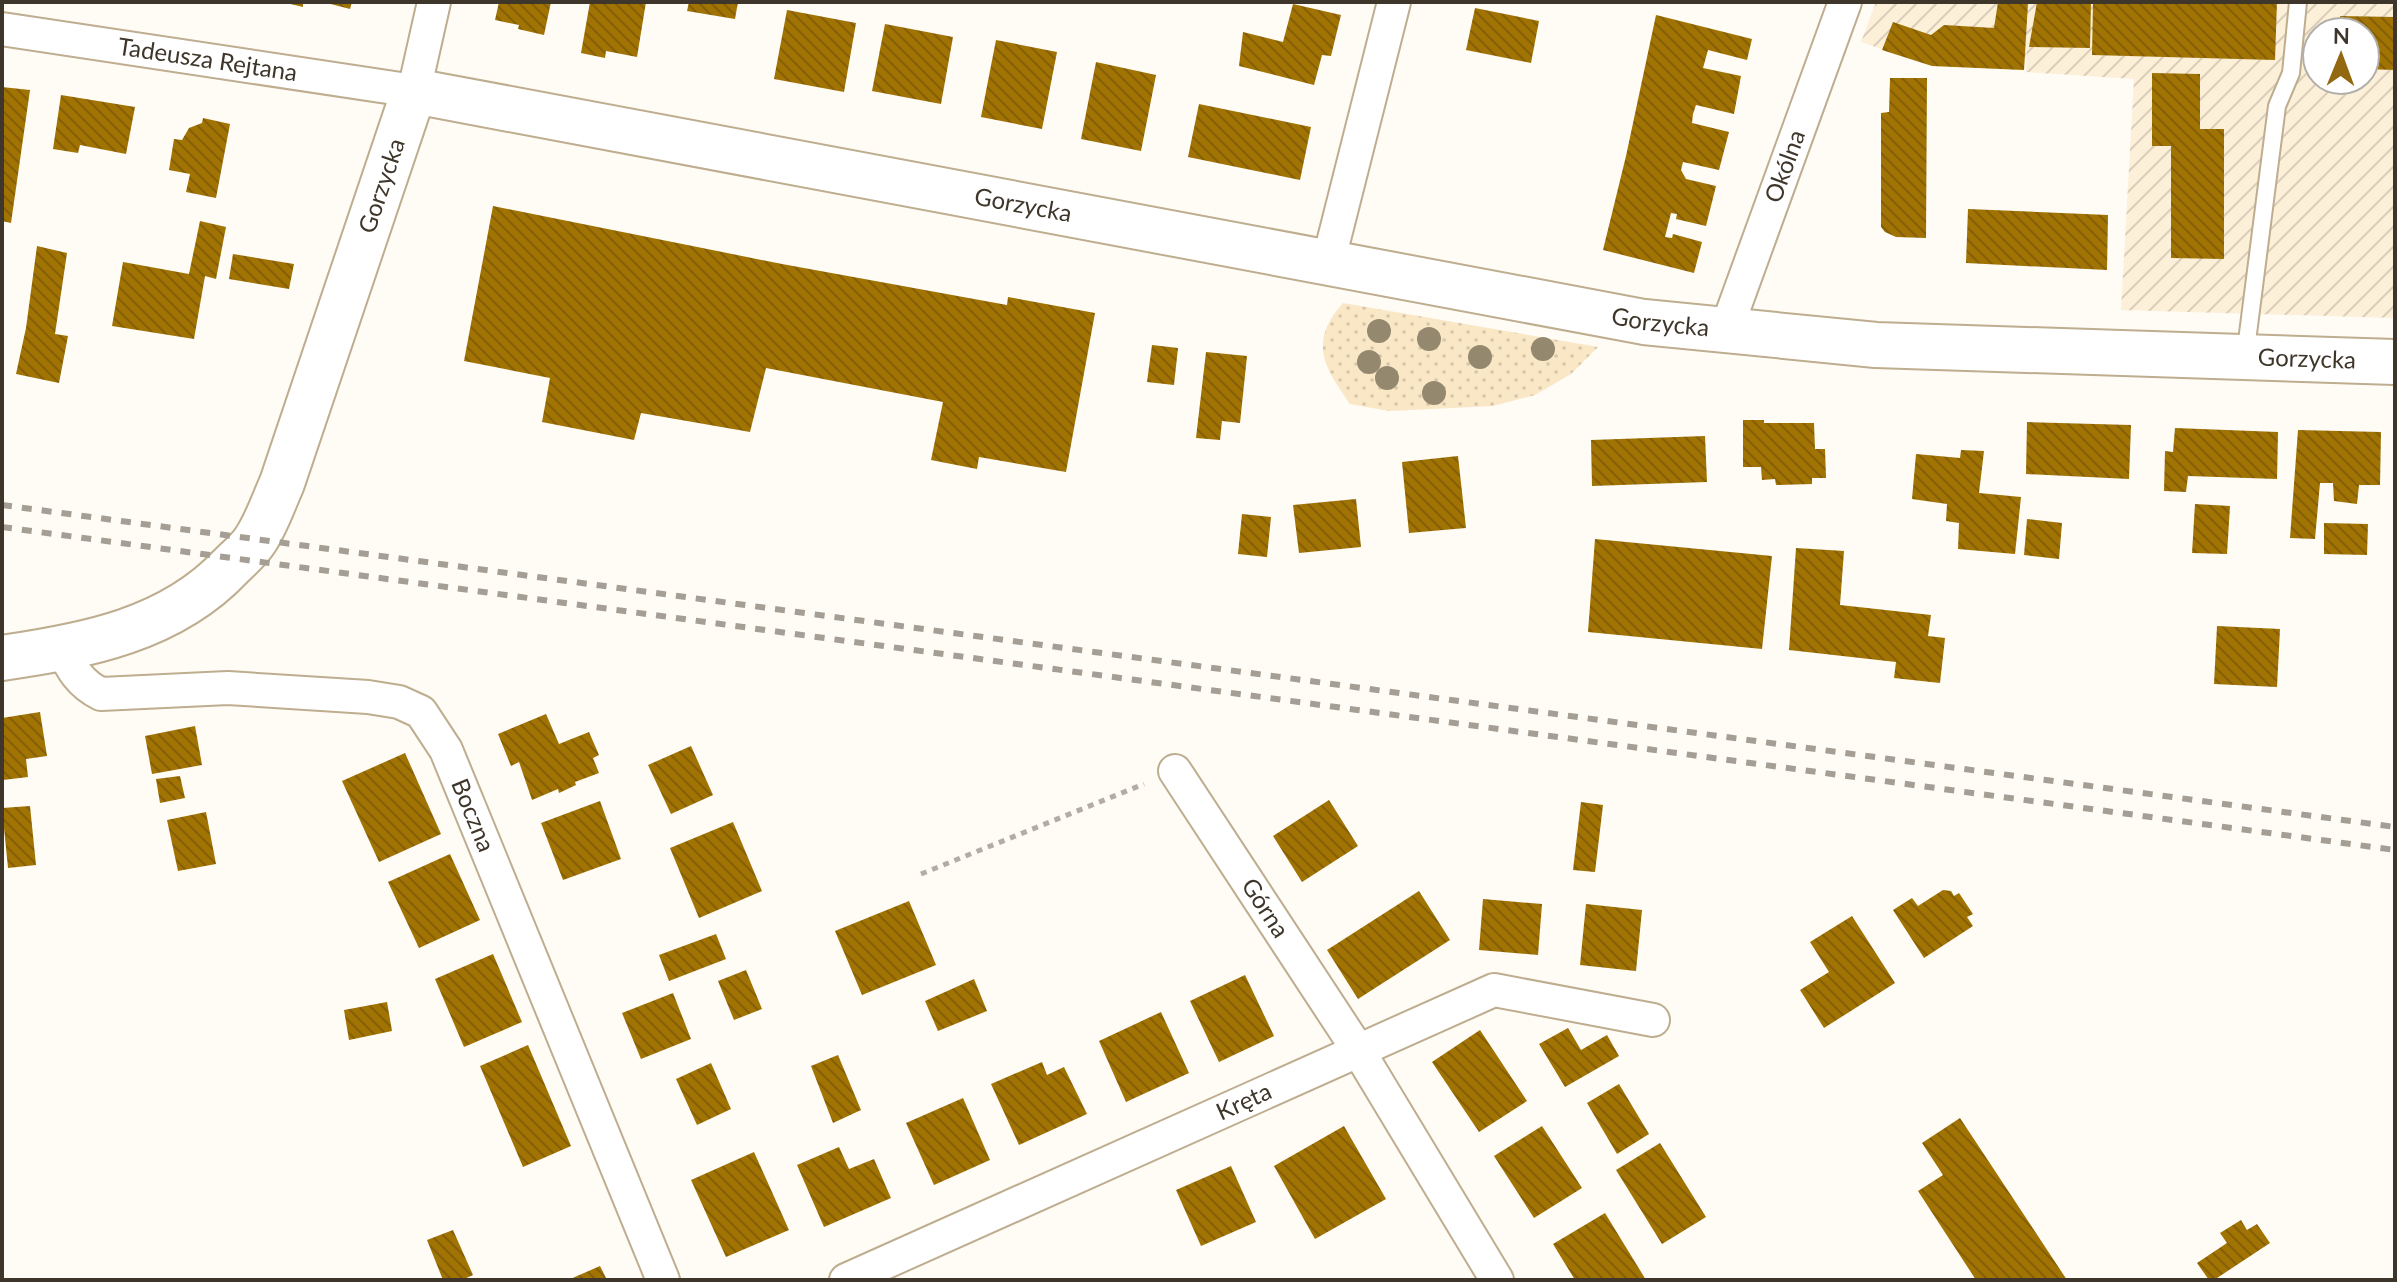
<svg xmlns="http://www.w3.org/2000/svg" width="2397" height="1282" font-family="Lato,sans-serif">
  <defs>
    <pattern id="industrial-furrows" width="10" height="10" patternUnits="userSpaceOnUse" patternTransform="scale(2)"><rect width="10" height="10" fill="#fdf0d9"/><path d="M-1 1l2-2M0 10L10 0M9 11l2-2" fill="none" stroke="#daceba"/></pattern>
    <pattern id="grass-dots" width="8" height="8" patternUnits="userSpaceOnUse" patternTransform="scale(2)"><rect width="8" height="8" fill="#fae7c6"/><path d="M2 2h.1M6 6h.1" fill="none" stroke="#d7c7aa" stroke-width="1.8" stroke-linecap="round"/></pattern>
    <pattern id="building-back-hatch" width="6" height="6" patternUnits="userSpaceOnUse" patternTransform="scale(2)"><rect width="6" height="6" fill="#a17303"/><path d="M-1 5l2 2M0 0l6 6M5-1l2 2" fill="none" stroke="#855f05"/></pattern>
  </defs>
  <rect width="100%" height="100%" fill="#fffbf5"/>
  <path fill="url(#industrial-furrows)" fill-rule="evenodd" d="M1876,2H2395V318L2121,310L2134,79L2026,72L2027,49L2024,70L1932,66L1861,42ZM2317,32H2365V80H2317Z"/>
  <path fill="url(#grass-dots)" d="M1343,303L1598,347L1571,374L1535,395L1493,406L1389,411L1350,404C1324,367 1308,342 1343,303Z"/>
  <g fill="url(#building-back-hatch)">
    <path d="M282,2H303V7Z"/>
    <path d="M323,2H352L350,9Z"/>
    <path d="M499,2H551L544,35L518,29L519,25L495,20Z"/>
    <path d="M590,2H646L637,57L606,51L605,58L581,53Z"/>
    <path d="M689,2H738L735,19L687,11Z"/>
    <path d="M1998,2L2028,3L2024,70L1932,66L1882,50L1893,22L1931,35L1944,25L1994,28Z"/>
    <path d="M2037,2H2091L2090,48L2029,47Z"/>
    <path d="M2093,2H2277L2275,60L2092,55Z"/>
    <path d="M1293,4L1341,15L1331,56L1322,55L1314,85L1239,66L1243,32L1283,42Z"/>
    <path d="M1475,8L1539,21L1531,63L1466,50Z"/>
    <path d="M787,10L856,23L844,92L774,79Z"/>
    <path d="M1656,15L1752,39L1747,60L1708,50L1703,68L1741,76L1734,114L1696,105L1693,114L1692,123L1729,132L1719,170L1683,162L1681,170L1686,179L1716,186L1706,226L1676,219L1677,214L1671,213L1665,237L1672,238L1673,234L1702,242L1694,273L1603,250L1626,156Z"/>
    <path d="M2340,16L2395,17V70L2365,69V32H2339Z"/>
    <path d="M885,24L953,37L941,104L872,91Z"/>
    <path d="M996,40L1057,52L1042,129L981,117Z"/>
    <path d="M1096,62L1156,75L1141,151L1081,139Z"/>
    <path d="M2152,73L2200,74V129H2224V259L2171,258V146H2152Z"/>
    <path d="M1890,78H1927L1926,238L1896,237L1885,232L1881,227V113L1889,112Z"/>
    <path d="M2,87L30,90L11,223L2,221Z"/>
    <path d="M61,95L135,107L126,154L80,145L78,153L53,149Z"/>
    <path d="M1199,104L1311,127L1300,180L1188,157Z"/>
    <path d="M203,118L230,124L216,198L186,192L190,174L169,170L174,139L182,140L189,128L202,123Z"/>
    <path d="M493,206L782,264L1007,305L1008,297L1095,313L1066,472L979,457L977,469L931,460L943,402L766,368L750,432L641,413L634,440L542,422L550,378L464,361Z"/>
    <path d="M1968,209L2108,215L2107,270L1966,263Z"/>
    <path d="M200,221L226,227L216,279L205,276L194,339L112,326L123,262L189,274Z"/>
    <path d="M37,246L67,253L55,334L68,336L59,383L16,374L26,328Z"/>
    <path d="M233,254L294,264L289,289L229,279Z"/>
    <path d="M1152,345L1178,348L1174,385L1147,382Z"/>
    <path d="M1206,352L1247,356L1240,423L1222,421L1220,440L1196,438Z"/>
    <path d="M1743,420H1764V423H1814L1815,449H1825L1826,478H1812V484L1776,485L1775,479L1762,480L1761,467H1743Z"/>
    <path d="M2027,422L2131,425L2129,479L2026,474Z"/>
    <path d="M2175,428L2278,432L2277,479L2188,476L2186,492L2164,491L2165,451L2173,452Z"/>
    <path d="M2298,430L2381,432L2380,485H2359L2357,504L2334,501L2333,483H2320L2315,539L2290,538Z"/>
    <path d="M1705,436L1707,482L1592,486L1591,440Z"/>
    <path d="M1961,450L1984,451L1979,493L2021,497L2015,554L1958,549L1959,523L1946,521L1947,504L1912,499L1916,454L1960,458Z"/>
    <path d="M1458,456L1466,528L1409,533L1402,462Z"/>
    <path d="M1356,499L1361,547L1299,553L1293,505Z"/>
    <path d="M2195,504L2230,506L2227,554L2192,553Z"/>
    <path d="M1242,514L1271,517L1267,557L1238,554Z"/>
    <path d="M2027,519L2062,523L2059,559L2024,555Z"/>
    <path d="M2324,523L2368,524L2367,555L2324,554Z"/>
    <path d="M1595,539L1772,556L1762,649L1588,632Z"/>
    <path d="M1796,548L1844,551L1840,605L1931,615L1928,636L1945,638L1940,683L1894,678L1896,662L1789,650Z"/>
    <path d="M2217,626L2280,629L2277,687L2214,684Z"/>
    <path d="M40,712L47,756L26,759L28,777L3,780L2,718Z"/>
    <path d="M546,714L559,744L589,732L599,755L593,758L599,773L575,782L576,785L559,793L558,789L532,800L519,762L511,766L498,734Z"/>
    <path d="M195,726L202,765L152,774L145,736Z"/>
    <path d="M691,746L713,795L671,814L648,765Z"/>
    <path d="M405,753L441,834L379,862L342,781Z"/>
    <path d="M180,776L185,798L160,803L156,779Z"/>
    <path d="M1329,800L1358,846L1302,882L1273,836Z"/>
    <path d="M600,801L621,859L563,880L541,823Z"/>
    <path d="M1581,802L1603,805L1595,872L1573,870Z"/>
    <path d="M30,806L36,865L8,868L2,808Z"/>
    <path d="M206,812L216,864L178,871L167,820Z"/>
    <path d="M733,822L762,891L699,918L670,848Z"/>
    <path d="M450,854L480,920L419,948L388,882Z"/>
    <path d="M1943,890L1951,891L1954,896L1959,893L1973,914L1967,917L1973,926L1924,958L1893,910L1912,898L1918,906Z"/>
    <path d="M1419,891L1450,940L1358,999L1327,950Z"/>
    <path d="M1483,899L1542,904L1538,955L1479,950Z"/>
    <path d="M909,901L936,965L862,995L835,931Z"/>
    <path d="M1586,904L1642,910L1636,971L1580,965Z"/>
    <path d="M1852,916L1895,983L1824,1028L1800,990L1829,972L1810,942Z"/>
    <path d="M716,934L726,959L669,981L659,955Z"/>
    <path d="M493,954L522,1022L464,1047L435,979Z"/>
    <path d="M746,970L762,1009L734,1020L718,981Z"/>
    <path d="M1245,975L1274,1036L1219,1062L1190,1001Z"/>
    <path d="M974,979L987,1011L938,1031L925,1001Z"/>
    <path d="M673,993L691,1039L641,1059L622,1013Z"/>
    <path d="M387,1002L392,1031L349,1040L344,1010Z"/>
    <path d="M1161,1012L1189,1073L1126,1102L1099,1041Z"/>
    <path d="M1568,1028L1581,1050L1607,1035L1619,1056L1565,1087L1539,1044Z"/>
    <path d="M1480,1030L1527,1101L1479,1132L1432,1062Z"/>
    <path d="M528,1045L571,1146L523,1167L480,1066Z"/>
    <path d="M838,1055L861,1110L833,1123L811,1066Z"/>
    <path d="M1042,1062L1047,1075L1064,1067L1087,1114L1019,1145L991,1084Z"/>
    <path d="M711,1063L731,1109L697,1125L676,1079Z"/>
    <path d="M1619,1084L1649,1134L1617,1154L1587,1103Z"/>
    <path d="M963,1098L990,1160L934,1185L906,1123Z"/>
    <path d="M1960,1118L2067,1280H1976L1918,1191L1943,1175L1922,1143Z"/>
    <path d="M1344,1126L1386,1199L1315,1239L1274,1166Z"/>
    <path d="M1542,1126L1582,1188L1534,1218L1494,1156Z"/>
    <path d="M1660,1143L1706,1217L1662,1244L1616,1170Z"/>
    <path d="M839,1147L849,1169L874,1159L891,1198L824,1227L797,1165Z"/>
    <path d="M754,1152L789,1230L726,1257L691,1180Z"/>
    <path d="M1231,1166L1256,1222L1201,1246L1176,1190Z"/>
    <path d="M1605,1213L1646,1280H1575L1553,1244Z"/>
    <path d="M2241,1220L2247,1230L2257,1224L2270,1243L2214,1280H2209L2197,1263L2227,1243L2220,1233Z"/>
    <path d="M453,1230L473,1275L462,1280H443L427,1240Z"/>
    <path d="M600,1266L607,1280H568Z"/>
  </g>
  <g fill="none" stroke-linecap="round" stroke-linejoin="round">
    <g stroke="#bead8f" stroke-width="20">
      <path id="lane" d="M2245,357L2277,106L2291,73L2298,2"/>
    </g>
    <g stroke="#bead8f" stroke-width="36">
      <g id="street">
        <path id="s1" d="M2,29L414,91L434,2"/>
        <path d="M1328,263L1394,2"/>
        <path id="s2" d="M1726,330L1845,2"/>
        <path id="s3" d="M62,649C72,669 80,684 101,694L228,688L368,697L399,702L421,712L446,750L663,1280"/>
        <path id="s4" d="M1175,771L1358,1050L1497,1280"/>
        <path id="s5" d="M846,1280L1494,990L1653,1020"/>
      </g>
    </g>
    <g stroke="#bead8f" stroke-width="48">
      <g id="secondary">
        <path id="s6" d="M2,658C85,646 171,630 231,566C239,558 250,549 256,539C267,522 274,501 282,483L414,91L1644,322L1876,345L2395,362"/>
      </g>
    </g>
    <path stroke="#b2aca4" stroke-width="5" stroke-dasharray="6 6" stroke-linecap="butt" d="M921,874L1144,784"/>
    <use href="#lane" stroke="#fff" stroke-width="16"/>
    <use href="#street" stroke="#fff" stroke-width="32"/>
    <use href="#secondary" stroke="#fff" stroke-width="44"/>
    <g stroke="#a49e95" stroke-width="6" stroke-dasharray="10 10" stroke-linecap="butt">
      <path d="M2,505L2395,827"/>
      <path d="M2,527L2395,850"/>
    </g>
  </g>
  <g fill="#94886f">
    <circle cx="1379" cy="331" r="12"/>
    <circle cx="1429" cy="339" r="12"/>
    <circle cx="1543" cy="349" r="12"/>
    <circle cx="1480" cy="357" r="12"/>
    <circle cx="1369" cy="362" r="12"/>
    <circle cx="1387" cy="378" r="12"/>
    <circle cx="1434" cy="393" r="12"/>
  </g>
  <g text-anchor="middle" stroke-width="8" stroke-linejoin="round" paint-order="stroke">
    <g font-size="24" fill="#3e362a" stroke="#fff">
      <text dy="8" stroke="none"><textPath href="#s1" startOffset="208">Tadeusza Rejtana</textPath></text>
      <text dy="8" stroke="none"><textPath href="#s2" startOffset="174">Okólna</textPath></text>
      <text dy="8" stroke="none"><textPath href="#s6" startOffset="664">Gorzycka</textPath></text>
      <text dy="8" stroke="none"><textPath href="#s6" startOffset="1384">Gorzycka</textPath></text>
      <text dy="8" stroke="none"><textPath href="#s6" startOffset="2032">Gorzycka</textPath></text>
      <text dy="8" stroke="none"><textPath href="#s6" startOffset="2680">Gorzycka</textPath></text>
      <text dy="8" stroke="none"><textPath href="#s3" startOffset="500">Boczna</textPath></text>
      <text dy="8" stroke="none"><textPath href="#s4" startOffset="164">Górna</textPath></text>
      <text dy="8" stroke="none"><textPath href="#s5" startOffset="436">Kręta</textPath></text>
    </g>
  </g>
  <rect width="2397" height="1282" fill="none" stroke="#3e362a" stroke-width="8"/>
  <g transform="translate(2341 56) rotate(1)"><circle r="38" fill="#ffffff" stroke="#b2afaa" stroke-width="2"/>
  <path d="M0-6L14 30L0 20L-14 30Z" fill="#926911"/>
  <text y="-12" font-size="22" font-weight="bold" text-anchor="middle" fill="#3e362a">N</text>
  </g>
</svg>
